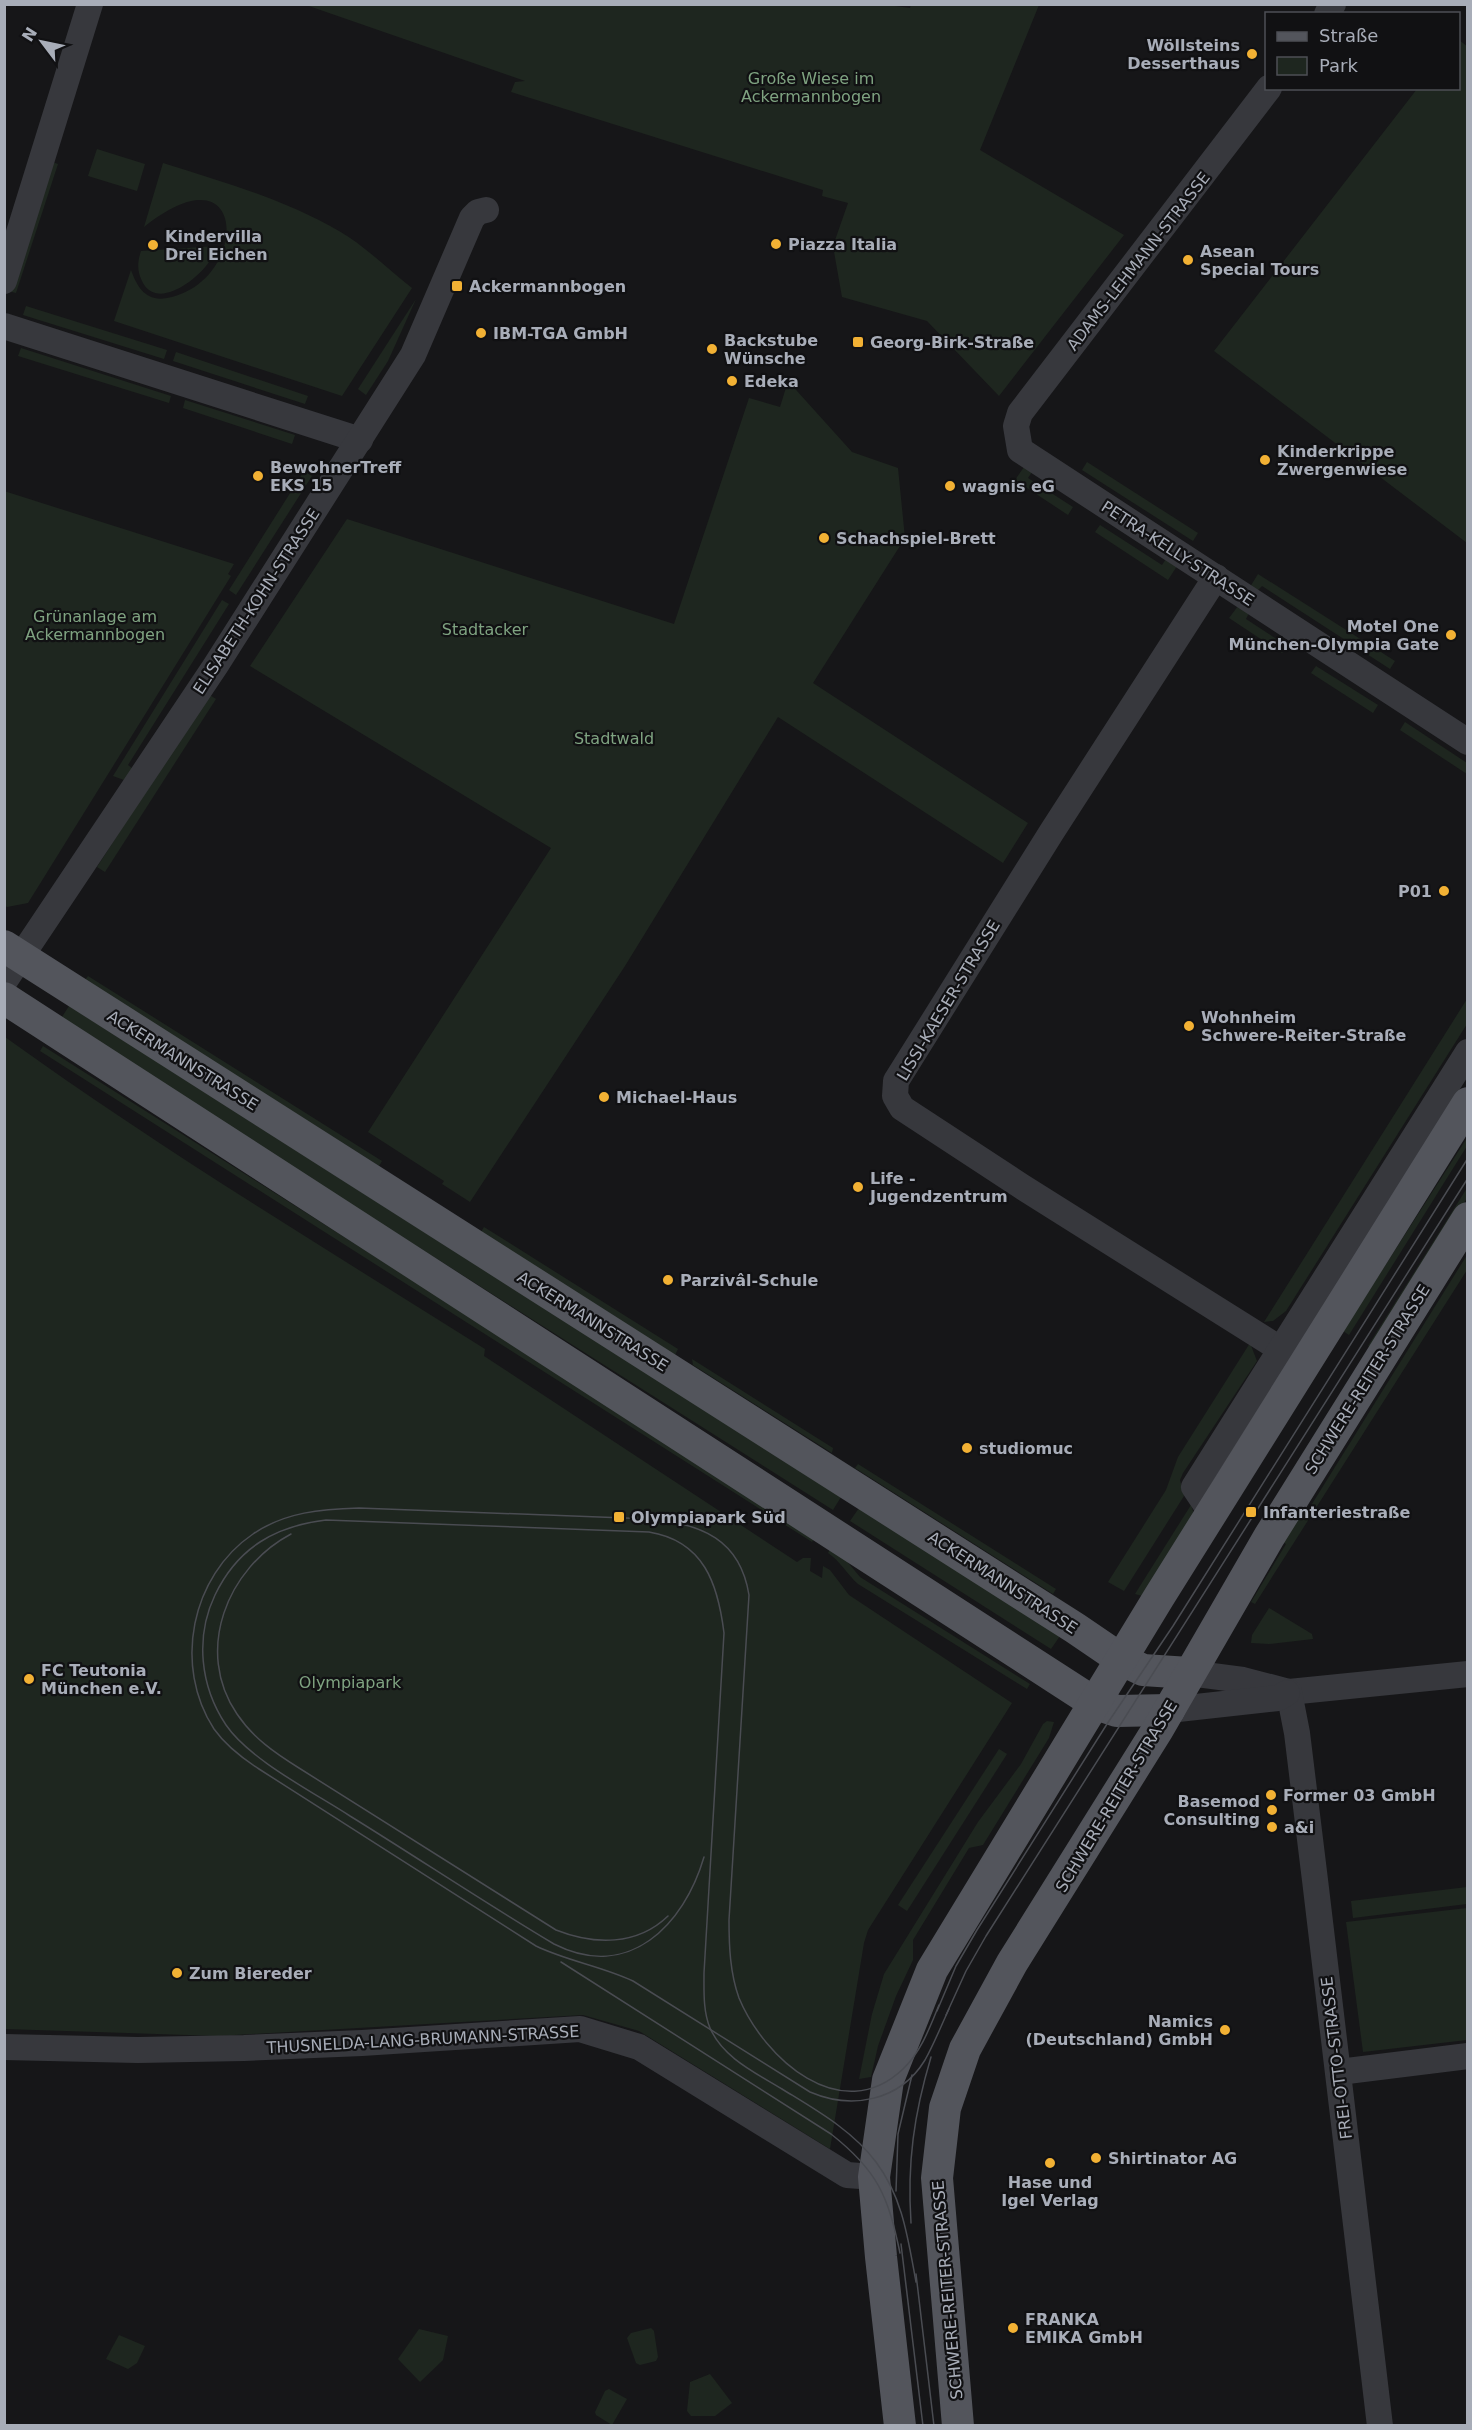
<svg xmlns="http://www.w3.org/2000/svg" width="1472" height="2430" font-family="'DejaVu Sans',sans-serif">
  <rect width="100%" height="100%" fill="#161618"/>
  <g fill="#1e261f">
    <path d="M888,5L910,8L911,4L1039,5L980,150L1124,235L999,396L927,321L842,297L833,246L848,203L822,196L823,190L511,92L515,82L525,81L306,5Z"/>
    <path d="M1459,40L1468,47L1467,543L1214,351L1417,89L1458,88Z"/>
    <path d="M97,149L145,164L137,191L88,176Z"/>
    <path d="M50,161L58,164L16,293L8,291Z"/>
    <path d="M163,163C223,182 284,199 339,231C365,246 389,270 412,288L342,396L114,321L131,270C137,287 146,302 167,298C250,283 250,142 144,227Z"/>
    <path d="M217,246C214,253 211,260 206,266C194,281 158,309 143,283C137,272 137,263 141,251Z"/>
    <path d="M416,299L388,361L366,395L358,389Z"/>
    <path d="M26,306L167,350L164,359L23,315Z"/>
    <path d="M21,348L171,396L169,403L18,356Z"/>
    <path d="M176,352L308,396L305,404L173,361Z"/>
    <path d="M788,381L852,452L898,468L905,538L813,683L1028,823L1003,863L778,717L625,966L470,1202L442,1184L444,1181L368,1132L551,848L250,666L347,519L674,624L749,398L780,407Z"/>
    <path d="M185,400L295,435L292,444L183,408Z"/>
    <path d="M1087,462L1198,533L1193,541L1082,470Z"/>
    <path d="M1024,467L1032,472L1028,478L1073,507L1068,515L1015,480Z"/>
    <path d="M304,471L312,476L236,595L229,590Z"/>
    <path d="M4,491L234,564L228,574L231,576L28,903L7,907L4,905Z"/>
    <path d="M1100,525L1162,565L1166,559L1177,566L1168,580L1095,532Z"/>
    <path d="M1258,574L1395,661L1390,669L1262,586L1257,591L1250,587Z"/>
    <path d="M222,600L229,604L128,765L133,769L124,780L113,776Z"/>
    <path d="M1238,606L1249,613L1246,619L1287,646L1282,653L1229,618Z"/>
    <path d="M1316,666L1378,705L1373,713L1311,673Z"/>
    <path d="M208,694L216,699L105,872L97,867Z"/>
    <path d="M1405,722L1467,763V774L1400,730Z"/>
    <path d="M88,976L382,1161L379,1166L85,980Z"/>
    <path d="M1467,999V1024L1286,1311L1273,1321L1264,1322Z"/>
    <path d="M69,1006L841,1497L833,1510L60,1020Z"/>
    <path d="M5,1037C159,1148 323,1247 485,1349L484,1356L797,1562L803,1558H811L810,1571L822,1578L823,1566L830,1570L849,1595L1012,1703L868,1930L864,1943L830,2149L639,2031L583,2015L218,2036L5,2029Z"/>
    <path d="M43,1046L816,1536L812,1542L40,1051Z"/>
    <path d="M1467,1138V1146L1349,1335L1343,1331Z"/>
    <path d="M1467,1188V1198L1372,1349L1368,1346Z"/>
    <path d="M484,1227L678,1349L675,1355L481,1232Z"/>
    <path d="M1467,1255V1270L1255,1604L1251,1602L1286,1544L1279,1540L1294,1516L1302,1520Z"/>
    <path d="M1250,1343L1257,1361L1183,1473L1180,1480L1184,1496L1124,1591L1108,1582L1166,1490L1178,1457Z"/>
    <path d="M692,1359L833,1448L832,1453L693,1365Z"/>
    <path d="M858,1464L1056,1589L1053,1594L855,1468Z"/>
    <path d="M1191,1505L1194,1514L1142,1596L1135,1594Z"/>
    <path d="M859,1508L1060,1636L1051,1649L850,1521Z"/>
    <path d="M831,1547L840,1553L860,1577L1030,1684L1027,1689L858,1584C847,1574 840,1561 828,1553Z"/>
    <path d="M1269,1608L1312,1634L1313,1639L1269,1644L1251,1643L1252,1635Z"/>
    <path d="M1047,1721L1054,1722L1049,1738L983,1845L969,1848L913,1940V1960L896,1996L878,2046L871,2077L859,2079L872,2014L884,1974L978,1822L1021,1764L1043,1724Z"/>
    <path d="M999,1749L1007,1754L907,1911L898,1905Z"/>
    <path d="M1467,1887V1904L1353,1918L1351,1901Z"/>
    <path d="M1467,1908V2040L1363,2052L1346,1922Z"/>
    <path d="M651,2328L654,2331L658,2357L656,2361L640,2365L636,2363L627,2338L631,2333Z"/>
    <path d="M419,2329L448,2336L443,2360L420,2382L398,2359Z"/>
    <path d="M119,2335L145,2346L137,2363L128,2369L106,2359Z"/>
    <path d="M710,2374L732,2403L715,2416H691L687,2411L690,2382Z"/>
    <path d="M609,2389L627,2399L612,2425L596,2415L595,2412L605,2391Z"/>
  </g>
  <g fill="none" stroke-linecap="round" stroke-linejoin="round">
    <g stroke="#37383d" stroke-width="26">
      <path d="M1327,14L1333,4"/>
      <path d="M1269,88L1020,413L1016,426L1020,450L1468,742"/>
      <path d="M4,281L90,4"/>
      <path d="M4,326L360,440"/>
      <path d="M1216,577L1051,833L896,1081L895,1096L902,1108L1021,1186L1280,1349"/>
      <path d="M4,982L216,665L413,355L472,218L478,212L486,210"/>
      <path d="M1212,1514L1194,1487L1468,1052"/>
      <path d="M1189,1673L1243,1680L1289,1692L1468,1674"/>
      <path d="M1289,1692L1297,1733L1315,1880L1380,2426"/>
      <path d="M1169,1710L1278,1698L1287,1693"/>
      <path d="M4,2047L138,2050L244,2048L362,2043L580,2029L639,2047L847,2175L874,2177"/>
      <path d="M1339,2072L1468,2056"/>
    </g>
    <g stroke="#53555c" stroke-width="32">
      <path d="M4,946L1075,1628L1122,1660L1143,1670L1189,1673"/>
      <path d="M4,998L1096,1704L1117,1711L1169,1710"/>
      <path d="M900,2426L881,2257L874,2177L888,2080L932,1970L1159,1597L1468,1103"/>
      <path d="M958,2426L937,2178L945,2108L965,2049L1012,1963L1158,1729L1269,1537L1468,1218"/>
    </g>
    <g stroke="#4a4c52" stroke-width="1.5">
      <path d="M291,1534C227,1568 194,1651 237,1714C253,1738 275,1753 299,1768L556,1930C594,1945 637,1946 668,1916"/>
      <path d="M704,1857C684,1925 629,1982 554,1944C485,1903 418,1858 350,1816C313,1792 250,1760 226,1725C200,1686 195,1637 215,1595C238,1547 276,1526 326,1520L649,1532C704,1541 718,1584 724,1633L704,1973C704,1991 703,2011 710,2028C723,2058 756,2073 782,2089C816,2110 852,2130 876,2162C903,2198 908,2239 916,2282"/>
      <path d="M561,1962L831,2134C878,2171 888,2196 900,2253"/>
      <path d="M939,2005C930,2027 921,2052 903,2069C841,2128 764,2058 739,1998C730,1973 729,1946 729,1920L749,1595C740,1539 701,1524 651,1519L359,1508C322,1509 285,1512 253,1534C191,1576 173,1666 214,1729C226,1746 242,1758 259,1769L536,1946C567,1961 601,1966 633,1981L810,2092C852,2110 900,2101 925,2060C934,2044 941,2026 949,2009"/>
      <path d="M937,2011L956,1966L977,1930L1107,1724L1173,1626L1468,1158"/>
      <path d="M946,2015L966,1971L986,1936L1468,1178"/>
      <path d="M896,2191L898,2134L912,2075"/>
      <path d="M911,2223C907,2163 914,2114 931,2057"/>
      <path d="M901,2244L923,2426"/>
      <path d="M916,2274L934,2426"/>
    </g>
  </g>
  <g fill="#f2b134" stroke="#111113" stroke-width="2">
    <circle cx="1252" cy="54" r="6"/>
    <circle cx="776" cy="244" r="6"/>
    <circle cx="153" cy="245" r="6"/>
    <circle cx="1188" cy="260" r="6"/>
    <rect x="451" y="280" width="12" height="12" rx="3"/>
    <circle cx="481" cy="333" r="6"/>
    <rect x="852" y="336" width="12" height="12" rx="3"/>
    <circle cx="712" cy="349" r="6"/>
    <circle cx="732" cy="381" r="6"/>
    <circle cx="1265" cy="460" r="6"/>
    <circle cx="258" cy="476" r="6"/>
    <circle cx="950" cy="486" r="6"/>
    <circle cx="824" cy="538" r="6"/>
    <circle cx="1451" cy="635" r="6"/>
    <circle cx="1444" cy="891" r="6"/>
    <circle cx="1189" cy="1026" r="6"/>
    <circle cx="604" cy="1097" r="6"/>
    <circle cx="858" cy="1187" r="6"/>
    <circle cx="668" cy="1280" r="6"/>
    <circle cx="967" cy="1448" r="6"/>
    <rect x="1245" y="1506" width="12" height="12" rx="3"/>
    <rect x="613" y="1511" width="12" height="12" rx="3"/>
    <circle cx="29" cy="1679" r="6"/>
    <circle cx="1271" cy="1795" r="6"/>
    <circle cx="1272" cy="1810" r="6"/>
    <circle cx="1272" cy="1827" r="6"/>
    <circle cx="177" cy="1973" r="6"/>
    <circle cx="1225" cy="2030" r="6"/>
    <circle cx="1096" cy="2158" r="6"/>
    <circle cx="1050" cy="2163" r="6"/>
    <circle cx="1013" cy="2328" r="6"/>
  </g>
  <g text-anchor="middle" stroke-width="4.5" stroke-linejoin="round" paint-order="stroke">
    <g font-size="16" font-weight="bold" fill="#a8adb8" stroke="#111113" text-anchor="start">
      <text x="1240" y="51" text-anchor="end">Wöllsteins<tspan x="1240" dy="18">Desserthaus</tspan></text>
      <text x="165" y="242">Kindervilla<tspan x="165" dy="18">Drei Eichen</tspan></text>
      <text x="788" y="250">Piazza Italia</text>
      <text x="1200" y="257">Asean<tspan x="1200" dy="18">Special Tours</tspan></text>
      <text x="469" y="292">Ackermannbogen</text>
      <text x="493" y="339">IBM-TGA GmbH</text>
      <text x="724" y="346">Backstube<tspan x="724" dy="18">Wünsche</tspan></text>
      <text x="870" y="348">Georg-Birk-Straße</text>
      <text x="744" y="387">Edeka</text>
      <text x="1277" y="457">Kinderkrippe<tspan x="1277" dy="18">Zwergenwiese</tspan></text>
      <text x="270" y="473">BewohnerTreff<tspan x="270" dy="18">EKS 15</tspan></text>
      <text x="962" y="492">wagnis eG</text>
      <text x="836" y="544">Schachspiel-Brett</text>
      <text x="1439" y="632" text-anchor="end">Motel One<tspan x="1439" dy="18">München-Olympia Gate</tspan></text>
      <text x="1432" y="897" text-anchor="end">P01</text>
      <text x="1201" y="1023">Wohnheim<tspan x="1201" dy="18">Schwere-Reiter-Straße</tspan></text>
      <text x="616" y="1103">Michael-Haus</text>
      <text x="870" y="1184">Life -<tspan x="870" dy="18">Jugendzentrum</tspan></text>
      <text x="680" y="1286">Parzivâl-Schule</text>
      <text x="979" y="1454">studiomuc</text>
      <text x="1263" y="1518">Infanteriestraße</text>
      <text x="631" y="1523">Olympiapark Süd</text>
      <text x="41" y="1676">FC Teutonia<tspan x="41" dy="18">München e.V.</tspan></text>
      <text x="1283" y="1801">Former 03 GmbH</text>
      <text x="1260" y="1807" text-anchor="end">Basemod<tspan x="1260" dy="18">Consulting</tspan></text>
      <text x="1284" y="1833">a&amp;i</text>
      <text x="189" y="1979">Zum Biereder</text>
      <text x="1213" y="2027" text-anchor="end">Namics<tspan x="1213" dy="18">(Deutschland) GmbH</tspan></text>
      <text x="1108" y="2164">Shirtinator AG</text>
      <text x="1050" y="2188" text-anchor="middle">Hase und<tspan x="1050" dy="18">Igel Verlag</tspan></text>
      <text x="1025" y="2325">FRANKA<tspan x="1025" dy="18">EMIKA GmbH</tspan></text>
    </g>
    <g font-size="16" fill="#7fa381" stroke="#111113">
      <text x="811" y="84">Große Wiese im<tspan x="811" dy="18">Ackermannbogen</tspan></text>
      <text x="95" y="622">Grünanlage am<tspan x="95" dy="18">Ackermannbogen</tspan></text>
      <text x="485" y="635">Stadtacker</text>
      <text x="614" y="744">Stadtwald</text>
      <text x="350" y="1688">Olympiapark</text>
    </g>
    <g font-size="16" fill="#a8adb8" stroke="#111113">
      <text transform="translate(1138 261) rotate(-52)" y="6">ADAMS-LEHMANN-STRASSE</text>
      <text transform="translate(1178 553) rotate(33)" y="6">PETRA-KELLY-STRASSE</text>
      <text transform="translate(256 601) rotate(-57)" y="6">ELISABETH-KOHN-STRASSE</text>
      <text transform="translate(948 1000) rotate(-59)" y="6">LISSI-KAESER-STRASSE</text>
      <text transform="translate(183 1060) rotate(32)" y="6">ACKERMANNSTRASSE</text>
      <text transform="translate(593 1321) rotate(32)" y="6">ACKERMANNSTRASSE</text>
      <text transform="translate(1367 1379) rotate(-58)" y="6">SCHWERE-REITER-STRASSE</text>
      <text transform="translate(1003 1582) rotate(33)" y="6">ACKERMANNSTRASSE</text>
      <text transform="translate(1116 1796) rotate(-59)" y="6">SCHWERE-REITER-STRASSE</text>
      <text transform="translate(423 2039) rotate(-3)" y="6">THUSNELDA-LANG-BRUMANN-STRASSE</text>
      <text transform="translate(1336 2058) rotate(-97)" y="6">FREI-OTTO-STRASSE</text>
      <text transform="translate(947 2290) rotate(-95)" y="6">SCHWERE-REITER-STRASSE</text>
    </g>
  </g>
  <rect width="1472" height="2430" fill="none" stroke="#a8adb8" stroke-width="12"/>
  <rect x="1265" y="12" width="195" height="78" fill="#111113" stroke="#4d4f55" stroke-width="1.5"/>
  <rect x="1277" y="32" width="30" height="9" fill="#53555c" stroke="#4d4f55" stroke-width="1.5"/>
  <text x="1319" y="42" font-size="18" fill="#a8adb8">Straße</text>
  <rect x="1277" y="57" width="30" height="18" fill="#1e261f" stroke="#4d4f55" stroke-width="1.5"/>
  <text x="1319" y="72" font-size="18" fill="#a8adb8">Park</text>
  <g transform="translate(42 42) rotate(302)" stroke="#111113" stroke-width="4.5" paint-order="stroke">
  <path d="M0-4.5L10 22L0 15L-10 22Z" fill="#a8adb8"/>
  <text y="-9" font-size="16" font-weight="bold" text-anchor="middle" fill="#a8adb8">N</text>
  </g>
</svg>
